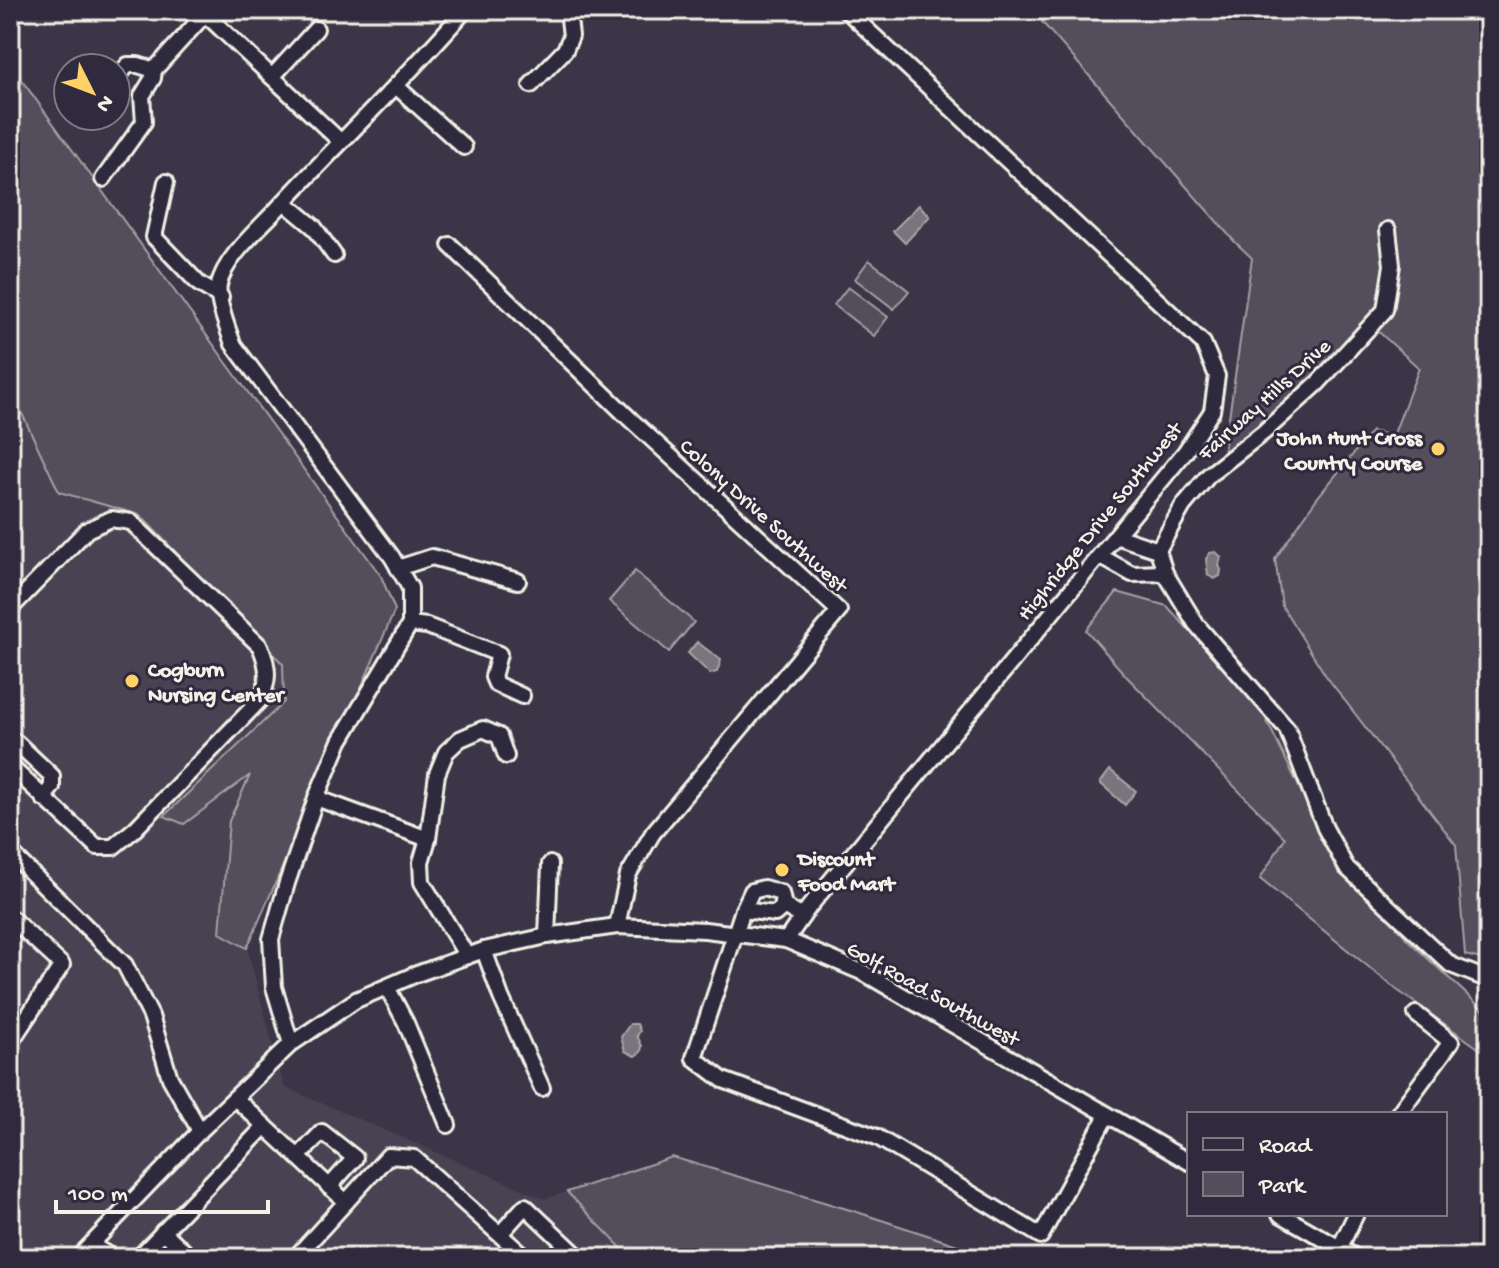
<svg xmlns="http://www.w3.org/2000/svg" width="1499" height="1268" font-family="'Gochi Hand',sans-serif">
  <rect width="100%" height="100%" fill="#3b3647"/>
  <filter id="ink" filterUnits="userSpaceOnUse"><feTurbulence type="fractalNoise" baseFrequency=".0125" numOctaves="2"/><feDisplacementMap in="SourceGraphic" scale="16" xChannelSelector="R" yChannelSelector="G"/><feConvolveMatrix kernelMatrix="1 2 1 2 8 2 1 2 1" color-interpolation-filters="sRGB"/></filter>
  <g filter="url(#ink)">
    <path fill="#484352" d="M10,388L59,492L140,514L283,664L284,702L164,816L184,824L251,774L220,933L247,948L284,1087L545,1199L567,1192L631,1258H10Z"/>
    <g fill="#534e5c" stroke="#a4a0a2" stroke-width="2">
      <path d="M1053,10H1489V961L1465,955L1456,845L1326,676L1282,606L1275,559L1317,498L1372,431L1393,436L1419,368L1370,324L1242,439L1224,452L1252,258L1234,241L1042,22Z"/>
      <path d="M10,68L18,75L381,576L395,610L247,948L220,933L229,821L250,775L184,824L164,816L284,702L283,664L140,515L59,492L10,388Z"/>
      <path d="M869,260L909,291L894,309L855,279Z"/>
      <path d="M848,287L888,317L874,336L834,305Z"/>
      <path d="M635,571L694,622L669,652L609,601Z"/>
      <path d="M1117,592L1167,606L1211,654L1265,717L1318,826L1351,874L1409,941L1489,1015V1048L1481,1050L1397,990L1260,879L1285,838L1126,676L1086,630Z"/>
      <path d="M672,1157L857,1212L997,1258H631L567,1192Z"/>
    </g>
    <g fill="#78747b" stroke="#aaa6a7" stroke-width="2">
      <path d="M919,205L930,216L905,243L893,231Z"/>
      <path d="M1216,552L1221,557L1219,565L1221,570L1220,576L1214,579L1208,575L1206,559L1210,553Z"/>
      <path d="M697,642L721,660L717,672L710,674L688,653Z"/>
      <path d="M1110,770L1136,791L1125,805L1100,783Z"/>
      <path d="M630,1024H637L640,1031L637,1036L642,1046L641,1052L635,1056L625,1051L621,1037Z"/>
    </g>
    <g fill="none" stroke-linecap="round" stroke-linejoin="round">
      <g stroke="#f4f1e8" stroke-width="20">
        <g id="minor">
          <path d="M201,10L340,141"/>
          <path d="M272,77L316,29"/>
          <path d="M116,78L128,65H138L154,70"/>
          <path d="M531,85L565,50L571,36L568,10"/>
          <path d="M396,86L464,147"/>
          <path d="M103,179L144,122L142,96L153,78L154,70L205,14"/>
          <path d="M166,182L154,237L199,284L221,297"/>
          <path d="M284,202L314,227L334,255"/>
          <path d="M1388,230L1392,265L1385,310L1318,383L1264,432L1209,475L1183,506L1158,550L1165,573L1196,624L1287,729L1325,828L1346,867L1451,965L1489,980"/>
          <path d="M450,245L631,420L839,611L653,833L628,875L617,926"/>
          <path d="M1116,536L1158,550"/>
          <path d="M1100,556L1132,574L1165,573"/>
          <path d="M398,568L432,557L518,581"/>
          <path d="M10,609L87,530L111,519L131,522L260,646C269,667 270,681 259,701L135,829L113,847H97L10,766"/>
          <path d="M410,624L427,626L499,654L493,677L496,684L522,696"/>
          <path d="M10,742H16L52,776V787L43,798"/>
          <path d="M316,798L428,839"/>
          <path d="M10,852L125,965L151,1016L170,1078L200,1131"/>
          <path d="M743,910L752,891L764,888L781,893L784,906"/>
          <path d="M10,917L62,965L10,1043"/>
          <path d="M802,917L784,906L775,914L743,910L694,1058L723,1080L877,1137L1041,1236L1107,1115"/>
          <path d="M547,936L550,864"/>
          <path d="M786,940L809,907L1185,452L1212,411L1217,376L1203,343L846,10"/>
          <path d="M484,950L501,997L542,1088"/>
          <path d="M467,956L422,882L421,862L428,839L437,774L446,752L460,739L483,729L499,736L506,756"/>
          <path d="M387,987L406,1023L448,1125"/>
          <path d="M291,1044L274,987L271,939L287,883L316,798L340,741L410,624V588L392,557L233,344C228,329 216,300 219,285C224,258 261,227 279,207C340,141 406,79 465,10"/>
          <path d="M235,1098L346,1202L295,1258"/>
          <path d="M1398,1114L1451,1042L1416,1014"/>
          <path d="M298,1157L322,1132L355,1158L329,1187"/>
          <path d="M346,1202L388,1156L414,1158L526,1258"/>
          <path d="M1280,1214L1357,1258"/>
          <path d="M163,1231L191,1258"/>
          <path d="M500,1234L525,1206L580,1258"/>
          <path d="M91,1245L114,1258"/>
          <path d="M1339,1249L1356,1214"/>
          <path d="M78,1258L200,1131L291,1044L356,1000L414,975L484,950L547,936L617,926L705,930L786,940L864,973L1189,1162"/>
          <path d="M140,1258L141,1255L265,1126"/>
        </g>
      </g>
      <use href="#minor" stroke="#2f2a3d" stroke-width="14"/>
    </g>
  </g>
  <g fill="#ffd166" stroke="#2f2a3d" stroke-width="3">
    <circle cx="1438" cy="449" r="8"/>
    <circle cx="132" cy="681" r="8"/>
    <circle cx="782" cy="870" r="8"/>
  </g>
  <g text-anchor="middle" stroke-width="6" stroke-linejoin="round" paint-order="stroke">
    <g font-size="22" fill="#f4f1e8" stroke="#2f2a3d">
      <text transform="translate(1263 398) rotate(-42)" y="8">Fairway Hills Drive</text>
      <text transform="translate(765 514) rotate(42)" y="8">Colony Drive Southwest</text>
      <text transform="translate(1098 520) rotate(-51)" y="8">Highridge Drive Southwest</text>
      <text transform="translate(934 992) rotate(29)" y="8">Golf Road Southwest</text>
    </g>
    <g font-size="22" font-weight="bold" fill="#f4f1e8" stroke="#2f2a3d" text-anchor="start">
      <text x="1422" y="444" text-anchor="end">John Hunt Cross<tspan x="1422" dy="25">Country Course</tspan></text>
      <text x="148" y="676">Cogburn<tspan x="148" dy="25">Nursing Center</tspan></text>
      <text x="798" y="865">Discount<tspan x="798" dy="25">Food Mart</tspan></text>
    </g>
  </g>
  <rect width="1499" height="1268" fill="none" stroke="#2f2a3d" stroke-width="40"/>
  <rect x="20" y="20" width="1459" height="1228" fill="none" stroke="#f4f1e8" stroke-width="3" filter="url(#ink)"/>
  <rect x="1187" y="1112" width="260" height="104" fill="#2f2a3d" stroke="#7e7a81" stroke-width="2"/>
  <rect x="1203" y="1138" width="40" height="12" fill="#2f2a3d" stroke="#7e7a81" stroke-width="2"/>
  <text x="1259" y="1152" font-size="24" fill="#f4f1e8">Road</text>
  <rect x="1203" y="1172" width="40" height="24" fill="#534e5c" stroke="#7e7a81" stroke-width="2"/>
  <text x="1259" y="1192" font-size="24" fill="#f4f1e8">Park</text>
  <g transform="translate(92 92) rotate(132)"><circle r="38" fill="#2f2a3d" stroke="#7e7a81" stroke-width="2"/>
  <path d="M0-6L14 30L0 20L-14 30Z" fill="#ffd166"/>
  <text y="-12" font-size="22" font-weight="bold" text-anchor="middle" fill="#f4f1e8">N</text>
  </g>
  <path d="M56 1200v12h212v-12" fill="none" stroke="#f4f1e8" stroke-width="4"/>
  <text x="68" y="1200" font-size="24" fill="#f4f1e8" stroke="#2f2a3d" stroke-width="6" paint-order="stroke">100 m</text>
</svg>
